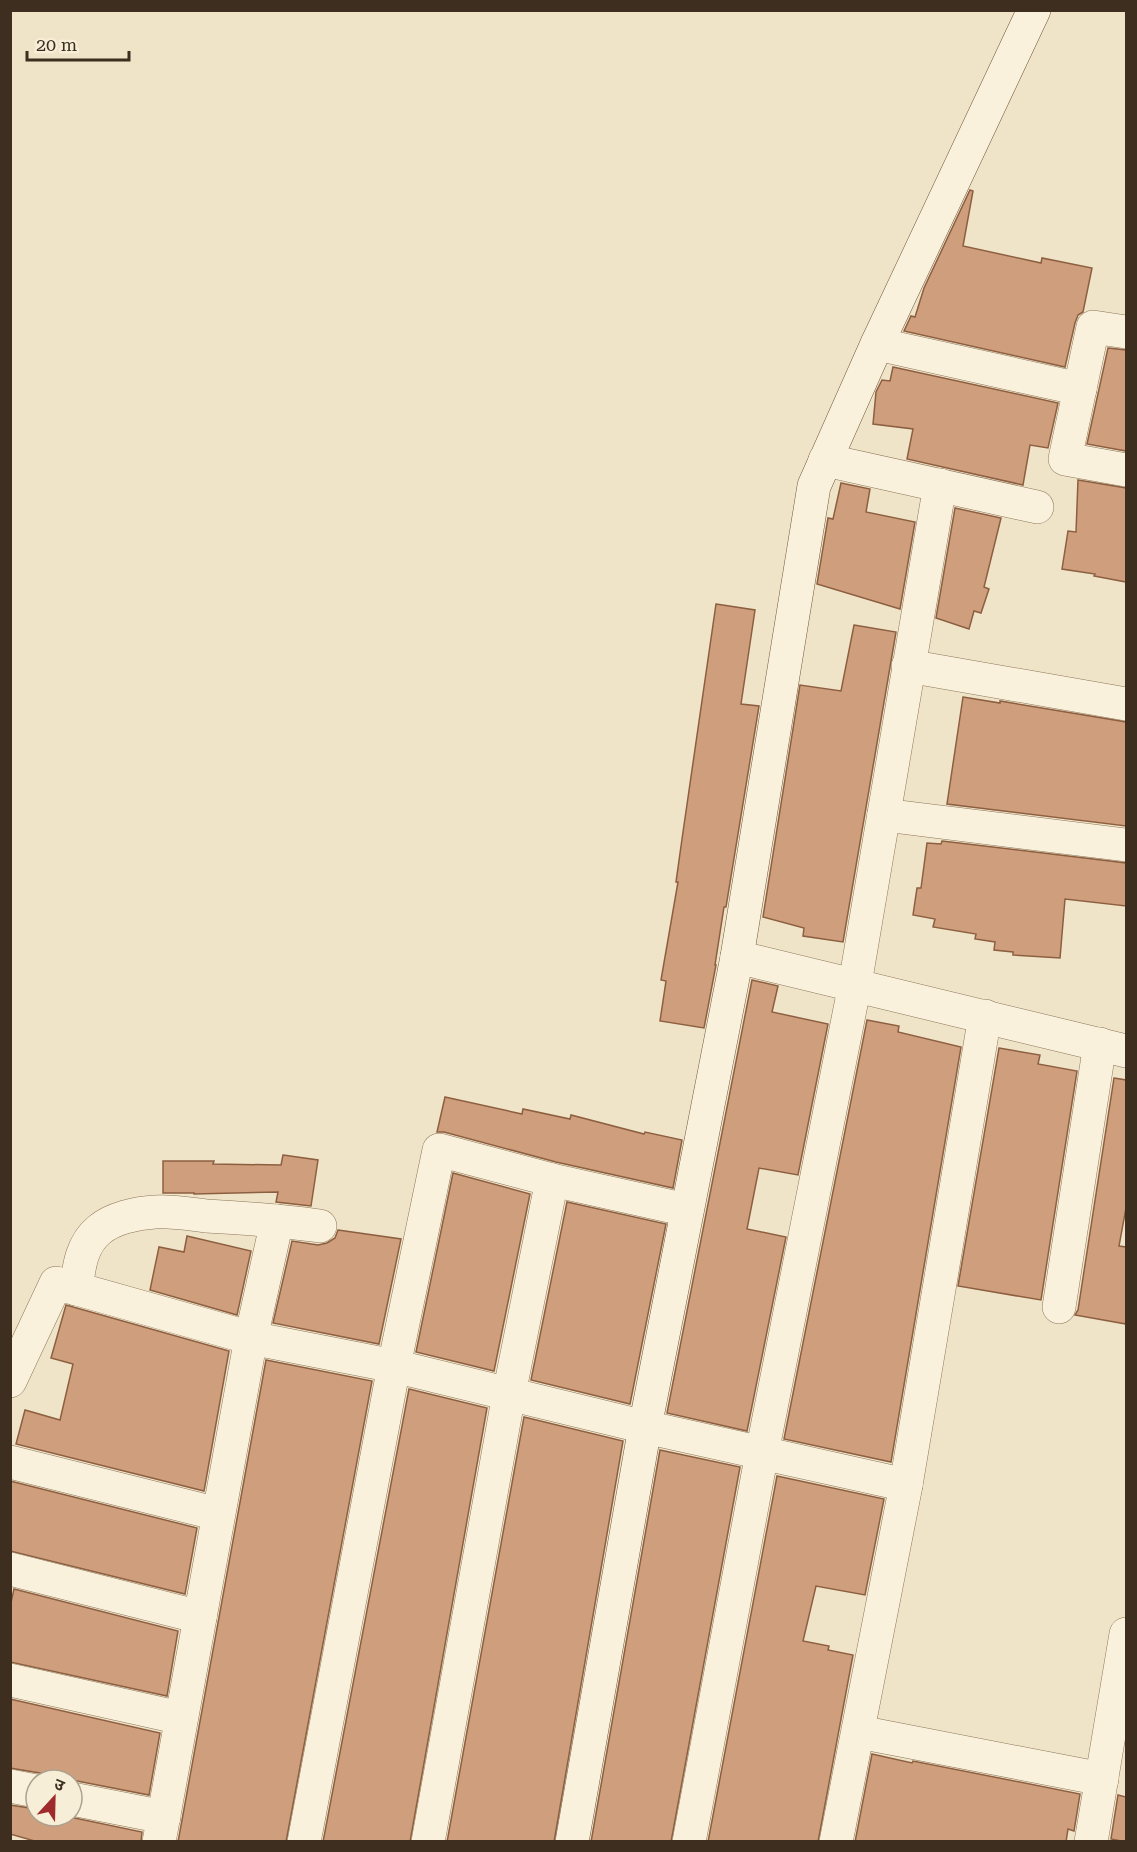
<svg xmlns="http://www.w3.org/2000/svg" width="1137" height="1852" font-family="'Roboto Serif','Noto Sans Devanagari',serif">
  <rect width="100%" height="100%" fill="#f0e4c8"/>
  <g fill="#cf9f7d" stroke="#8d5f41" stroke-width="1.5">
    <path d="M970,190L973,191L963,246L1041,263L1042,258L1092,268L1083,312L1078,315L1075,323L1065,367L904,331L911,316L915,317L924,288Z"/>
    <path d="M1108,348L1126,350V451L1087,444Z"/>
    <path d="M893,367L1058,403L1048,448L1030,445L1023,485L907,459L913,429L873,424L876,392L882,380L890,381Z"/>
    <path d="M1078,480L1126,488V582L1094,576L1095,574L1062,569L1068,531L1076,532Z"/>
    <path d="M841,483L870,489L866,512L915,522L900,609L817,584L828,518L833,519Z"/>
    <path d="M955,508L1001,518L984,587L989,589L981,613L974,611L969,629L936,618Z"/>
    <path d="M716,604L755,610L741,704L759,706L726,907H724L715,965H716L704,1028L660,1021L666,981L661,980L678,882H676L682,839Z"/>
    <path d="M854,625L896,632L843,942L803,936L804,928L763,917L800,685L841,691Z"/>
    <path d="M963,697L1000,703V701L1126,722V826L947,804Z"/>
    <path d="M942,841L1126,863V906L1065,899L1060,958L1013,955V952L994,950L995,942L975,939L976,934L933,927L935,919L913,915L917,888H921L927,843L941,844Z"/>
    <path d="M752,980L778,986L772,1012L828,1024L798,1175L759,1168L747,1229L786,1237L747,1431L667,1413Z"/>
    <path d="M867,1020L899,1026L898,1032L961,1047L891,1462L784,1439Z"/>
    <path d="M999,1048L1040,1055L1038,1064L1077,1071L1041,1300L958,1286Z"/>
    <path d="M1114,1078L1126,1080V1208L1119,1246L1126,1247V1324L1075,1315L1078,1310Z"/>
    <path d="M445,1097L522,1114L523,1109L570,1119L571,1115L644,1134L645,1132L682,1140L673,1188L556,1162L444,1132H437Z"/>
    <path d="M283,1155L318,1160L311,1206L276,1202L278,1192L194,1194V1193H163V1161H214L213,1164L281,1165Z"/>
    <path d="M453,1173L530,1194L494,1371L416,1352Z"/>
    <path d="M567,1202L666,1224L630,1404L531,1380Z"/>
    <path d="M338,1230L401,1239L379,1344L273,1323L292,1241L318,1245L327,1243L335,1238Z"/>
    <path d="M187,1236L251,1251L237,1315L150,1290L159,1247L184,1252Z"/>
    <path d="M66,1305L229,1351L204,1491L16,1444L25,1410L60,1420L73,1364L51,1358Z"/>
    <path d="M266,1360L372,1381L286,1842H178Z"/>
    <path d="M409,1389L487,1408L410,1842H323Z"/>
    <path d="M524,1417L623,1441L554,1842H447Z"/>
    <path d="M660,1450L740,1467L671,1842H591Z"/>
    <path d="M777,1476L884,1499L865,1595L816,1586L803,1641L829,1646L828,1650L853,1655L818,1842H708Z"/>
    <path d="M10,1481L197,1528L185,1594L10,1551Z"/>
    <path d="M14,1589L178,1631L167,1696L10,1662V1607Z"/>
    <path d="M10,1699L160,1733L149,1795L72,1780H51L48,1776L40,1773L10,1768Z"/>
    <path d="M872,1754L912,1763L913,1761L1080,1794L1074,1831L1068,1829L1066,1842H855Z"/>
    <path d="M1118,1795L1126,1797V1842L1111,1839Z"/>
    <path d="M10,1805L36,1809V1816H65L142,1832L141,1842H38L10,1834Z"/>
  </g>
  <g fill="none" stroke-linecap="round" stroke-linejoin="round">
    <g stroke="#8d765c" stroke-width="34">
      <g id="street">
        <path d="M1126,332L1093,327L1065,459L1126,470"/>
        <path d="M877,344L1080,389"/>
        <path d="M825,460L1037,507"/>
        <path d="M908,666L1126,704"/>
        <path d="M884,815L1126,845"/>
        <path d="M737,957L1126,1051"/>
        <path d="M76,1289C79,1267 81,1245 99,1230C113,1218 137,1213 155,1212C172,1211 189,1214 206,1216C244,1218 282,1221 320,1226"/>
        <path d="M1059,1307L1100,1044"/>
        <path d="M10,1381L56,1283L251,1338L394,1366L645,1427L906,1485"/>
        <path d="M10,1462L218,1514"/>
        <path d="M10,1569L200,1617"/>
        <path d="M10,1680L181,1718"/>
        <path d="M859,1732L1102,1779"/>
        <path d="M10,1786L36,1791"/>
        <path d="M72,1799L164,1817"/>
        <path d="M159,1842L251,1338L277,1221"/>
        <path d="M304,1842L394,1366L439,1150L552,1180L687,1210"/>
        <path d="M428,1842L509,1394L552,1180"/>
        <path d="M689,1842L762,1453L855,984L940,485"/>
        <path d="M836,1842L906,1485L985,1016"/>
        <path d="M1091,1842L1126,1634"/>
      </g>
    </g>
    <g stroke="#6f573f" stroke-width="34">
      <path id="secondary" d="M572,1842L645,1427L737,957L814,486L877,344L1034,10"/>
    </g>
    <use href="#street" stroke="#faf1dc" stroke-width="33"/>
    <use href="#secondary" stroke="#faf1dc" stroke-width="33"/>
  </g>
  <rect width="1137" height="1852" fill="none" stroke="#3d2e20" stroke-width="24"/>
  <g transform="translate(54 1798) rotate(22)"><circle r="28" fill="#f7eed8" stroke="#ada18e" stroke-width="1.5"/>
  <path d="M0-4.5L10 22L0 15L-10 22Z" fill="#9e2a2b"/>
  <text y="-9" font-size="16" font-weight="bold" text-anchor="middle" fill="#3d2e20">उ</text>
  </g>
  <path d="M27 51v9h102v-9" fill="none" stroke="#3d2e20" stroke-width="3"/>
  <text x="36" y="51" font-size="18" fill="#3d2e20" stroke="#f7eed8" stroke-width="4.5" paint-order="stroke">20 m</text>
</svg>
